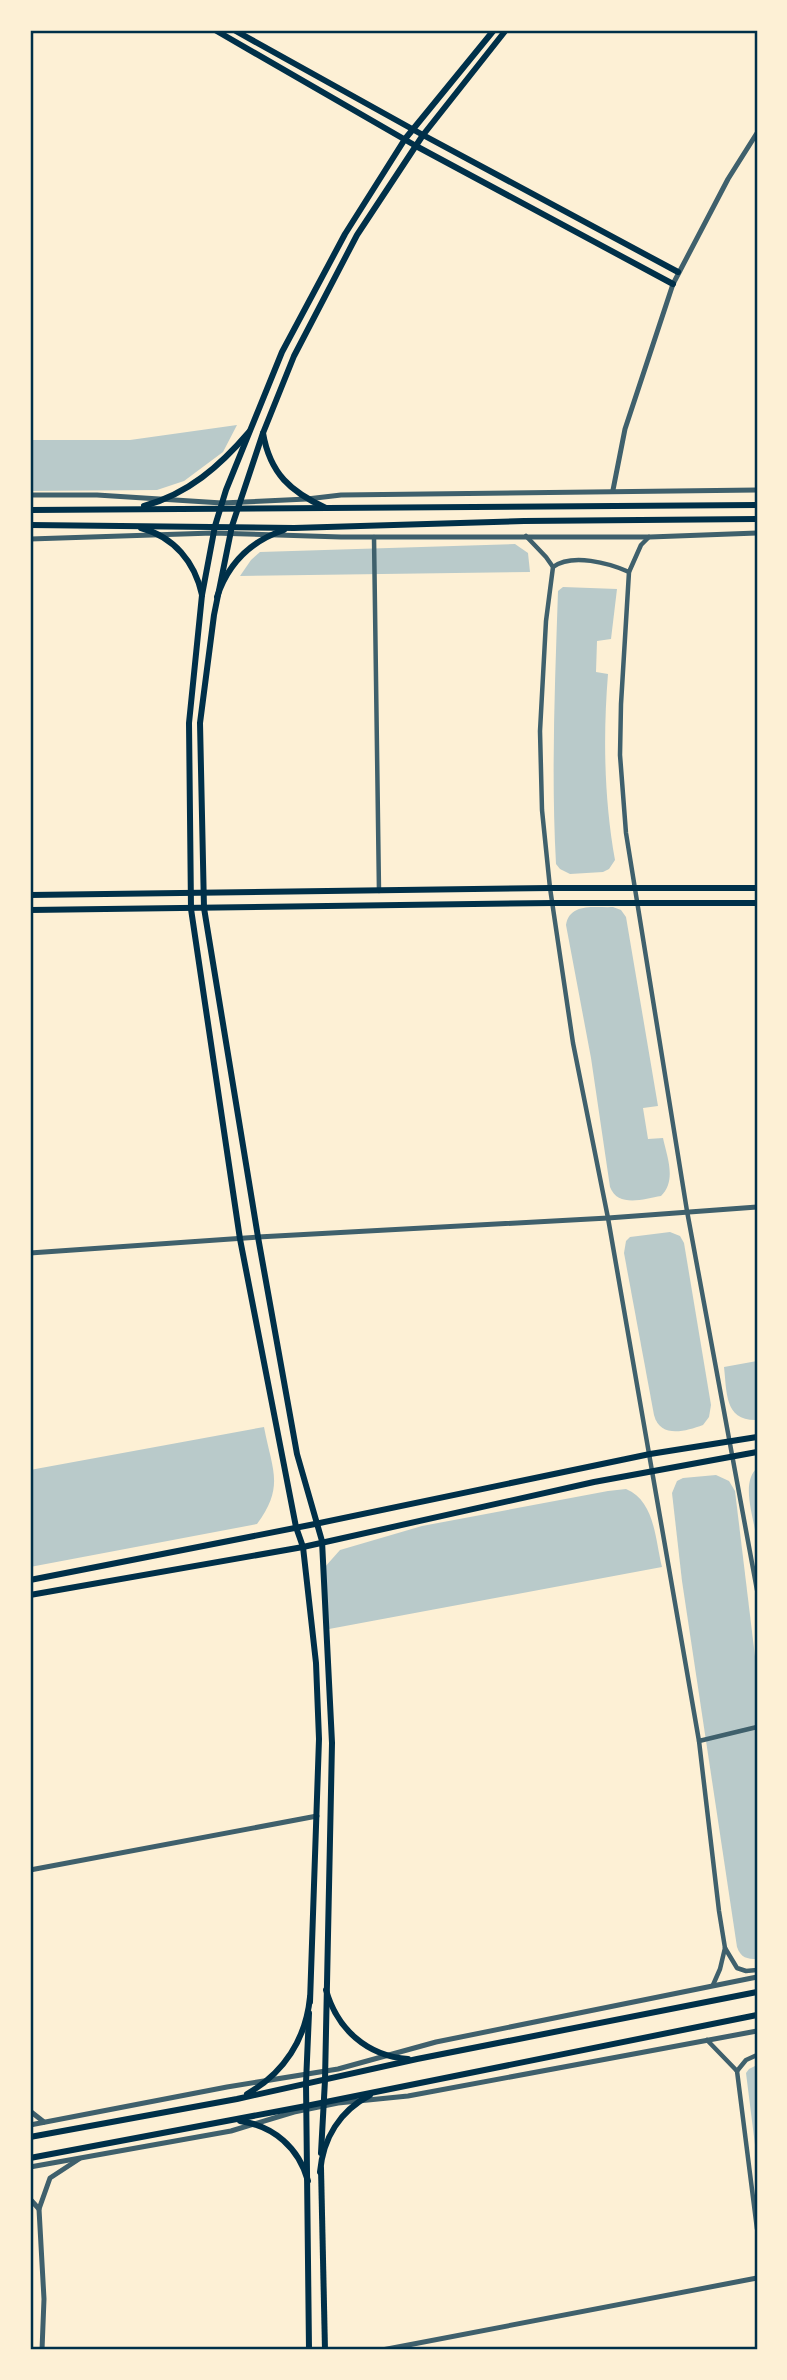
<svg xmlns="http://www.w3.org/2000/svg" width="787" height="2380" font-family="Quicksand,sans-serif">
  <rect width="100%" height="100%" fill="#fdf0d5"/>
  <g fill="#b9caca">
    <path d="M237,425L223,452L184,481L157,490L30,491V440H130Z"/>
    <path d="M515,544L528,553L530,572L240,576L251,560L260,552Z"/>
    <path d="M563,587L617,589L611,639L597,641L596,672L608,674C603,735 604,799 615,860L609,869L603,872L570,874L560,869L556,864C551,773 555,682 558,591Z"/>
    <path d="M613,907L621,910L626,917L658,1106L643,1108L648,1139L663,1138C667,1157 677,1180 661,1196C644,1199 618,1208 610,1187L591,1058L566,925C570,902 595,908 613,907Z"/>
    <path d="M670,1232L680,1236L684,1243L711,1405L709,1417L703,1425C684,1432 660,1438 654,1415L624,1253L626,1241L630,1237Z"/>
    <path d="M757,1361V1420C724,1421 727,1392 724,1367Z"/>
    <path d="M264,1427C272,1470 285,1486 257,1524L30,1567V1470Z"/>
    <path d="M757,1468V1535H756C753,1516 741,1482 757,1468Z"/>
    <path d="M716,1475L729,1481L735,1491L757,1673V1959C747,1959 741,1958 737,1947L682,1581L672,1493L677,1481L683,1478Z"/>
    <path d="M626,1489C655,1501 655,1539 662,1567L329,1629L324,1568L340,1550L422,1526L608,1491Z"/>
    <path d="M757,2065V2161L746,2073L749,2069Z"/>
  </g>
  <g fill="none" stroke-linecap="round" stroke-linejoin="round">
    <g stroke="#3f606c" stroke-width="4.5">
      <path d="M526,536L546,557L553,567L546,621L540,731L542,810L550,888L573,1043L608,1218L699,1741L719,1911L725,1948L720,1969L713,1985"/>
      <path d="M374,537L379,891"/>
      <path d="M649,537L641,545L629,572L621,704L620,755L626,833L687,1211L757,1590"/>
      <path d="M553,567C572,553 609,563 629,572"/>
      <path d="M699,1741L757,1727"/>
      <path d="M725,1948L737,1968L746,1971L757,1970"/>
      <path d="M707,2040L737,2071"/>
      <path d="M737,2071L757,2229"/>
      <path d="M737,2071L746,2060L757,2055"/>
    </g>
    <g stroke="#3f606c" stroke-width="5">
      <path d="M30,34L32,30"/>
      <path d="M613,490L625,429L673,284L728,179L757,133"/>
      <path d="M30,495H97L222,503L307,499L341,495L757,490"/>
      <path d="M30,539L213,533L341,537H650L757,533"/>
      <path d="M30,1253L258,1237L608,1218L757,1207"/>
      <path d="M30,1870L317,1816"/>
      <path d="M30,2111L44,2122"/>
      <path d="M30,2125L227,2087L338,2069L436,2042L757,1977"/>
      <path d="M30,2167L231,2131L294,2112L338,2103L408,2096L757,2031"/>
      <path d="M30,2199L39,2209L50,2178L79,2159"/>
      <path d="M39,2209L44,2299L42,2350"/>
      <path d="M382,2350L757,2278"/>
    </g>
    <g stroke="#003049" stroke-width="6">
      <path d="M215,30L416,146L673,284"/>
      <path d="M234,30L423,135L678,272"/>
      <path d="M30,895L550,888H757"/>
      <path d="M30,910L553,903H757"/>
      <path d="M30,1580L315,1524L650,1454L757,1437"/>
      <path d="M30,1595L303,1547L594,1482L757,1452"/>
      <path d="M310,2002L319,1739L316,1663L303,1547L296,1527L283,1460L240,1239L191,909L189,723L202,595L215,526L226,490L282,352L345,234L405,139L494,30"/>
      <path d="M321,2153L325,2080L332,1743L322,1541L297,1454L258,1237L204,908L200,723L214,615L232,526L263,433L294,356L357,235L423,135L506,30"/>
      <path d="M321,2168L325,2350"/>
      <path d="M309,2350L306,2083L309,2013"/>
    </g>
    <g stroke="#003049" stroke-width="6">
      <path d="M263,433C270,474 291,492 326,508"/>
      <path d="M144,506C188,494 220,466 249,432"/>
      <path d="M30,510L757,505"/>
      <path d="M30,525L294,528L524,521L757,519"/>
      <path d="M141,528C174,537 195,562 202,595"/>
      <path d="M217,597C228,564 251,541 284,530"/>
      <path d="M326,1990C337,2029 367,2056 408,2059"/>
      <path d="M247,2094C284,2073 306,2039 310,1997"/>
      <path d="M240,2121C274,2126 299,2148 308,2181"/>
      <path d="M30,2137L237,2099L417,2059L757,1992"/>
      <path d="M30,2158L306,2106L757,2015"/>
      <path d="M320,2172C323,2138 340,2111 370,2095"/>
    </g>
  </g>
  <rect width="787" height="2380" fill="none" stroke="#fdf0d5" stroke-width="63"/>
  <rect x="32" y="32" width="724" height="2316" fill="none" stroke="#003049" stroke-width="2.5"/>
</svg>
